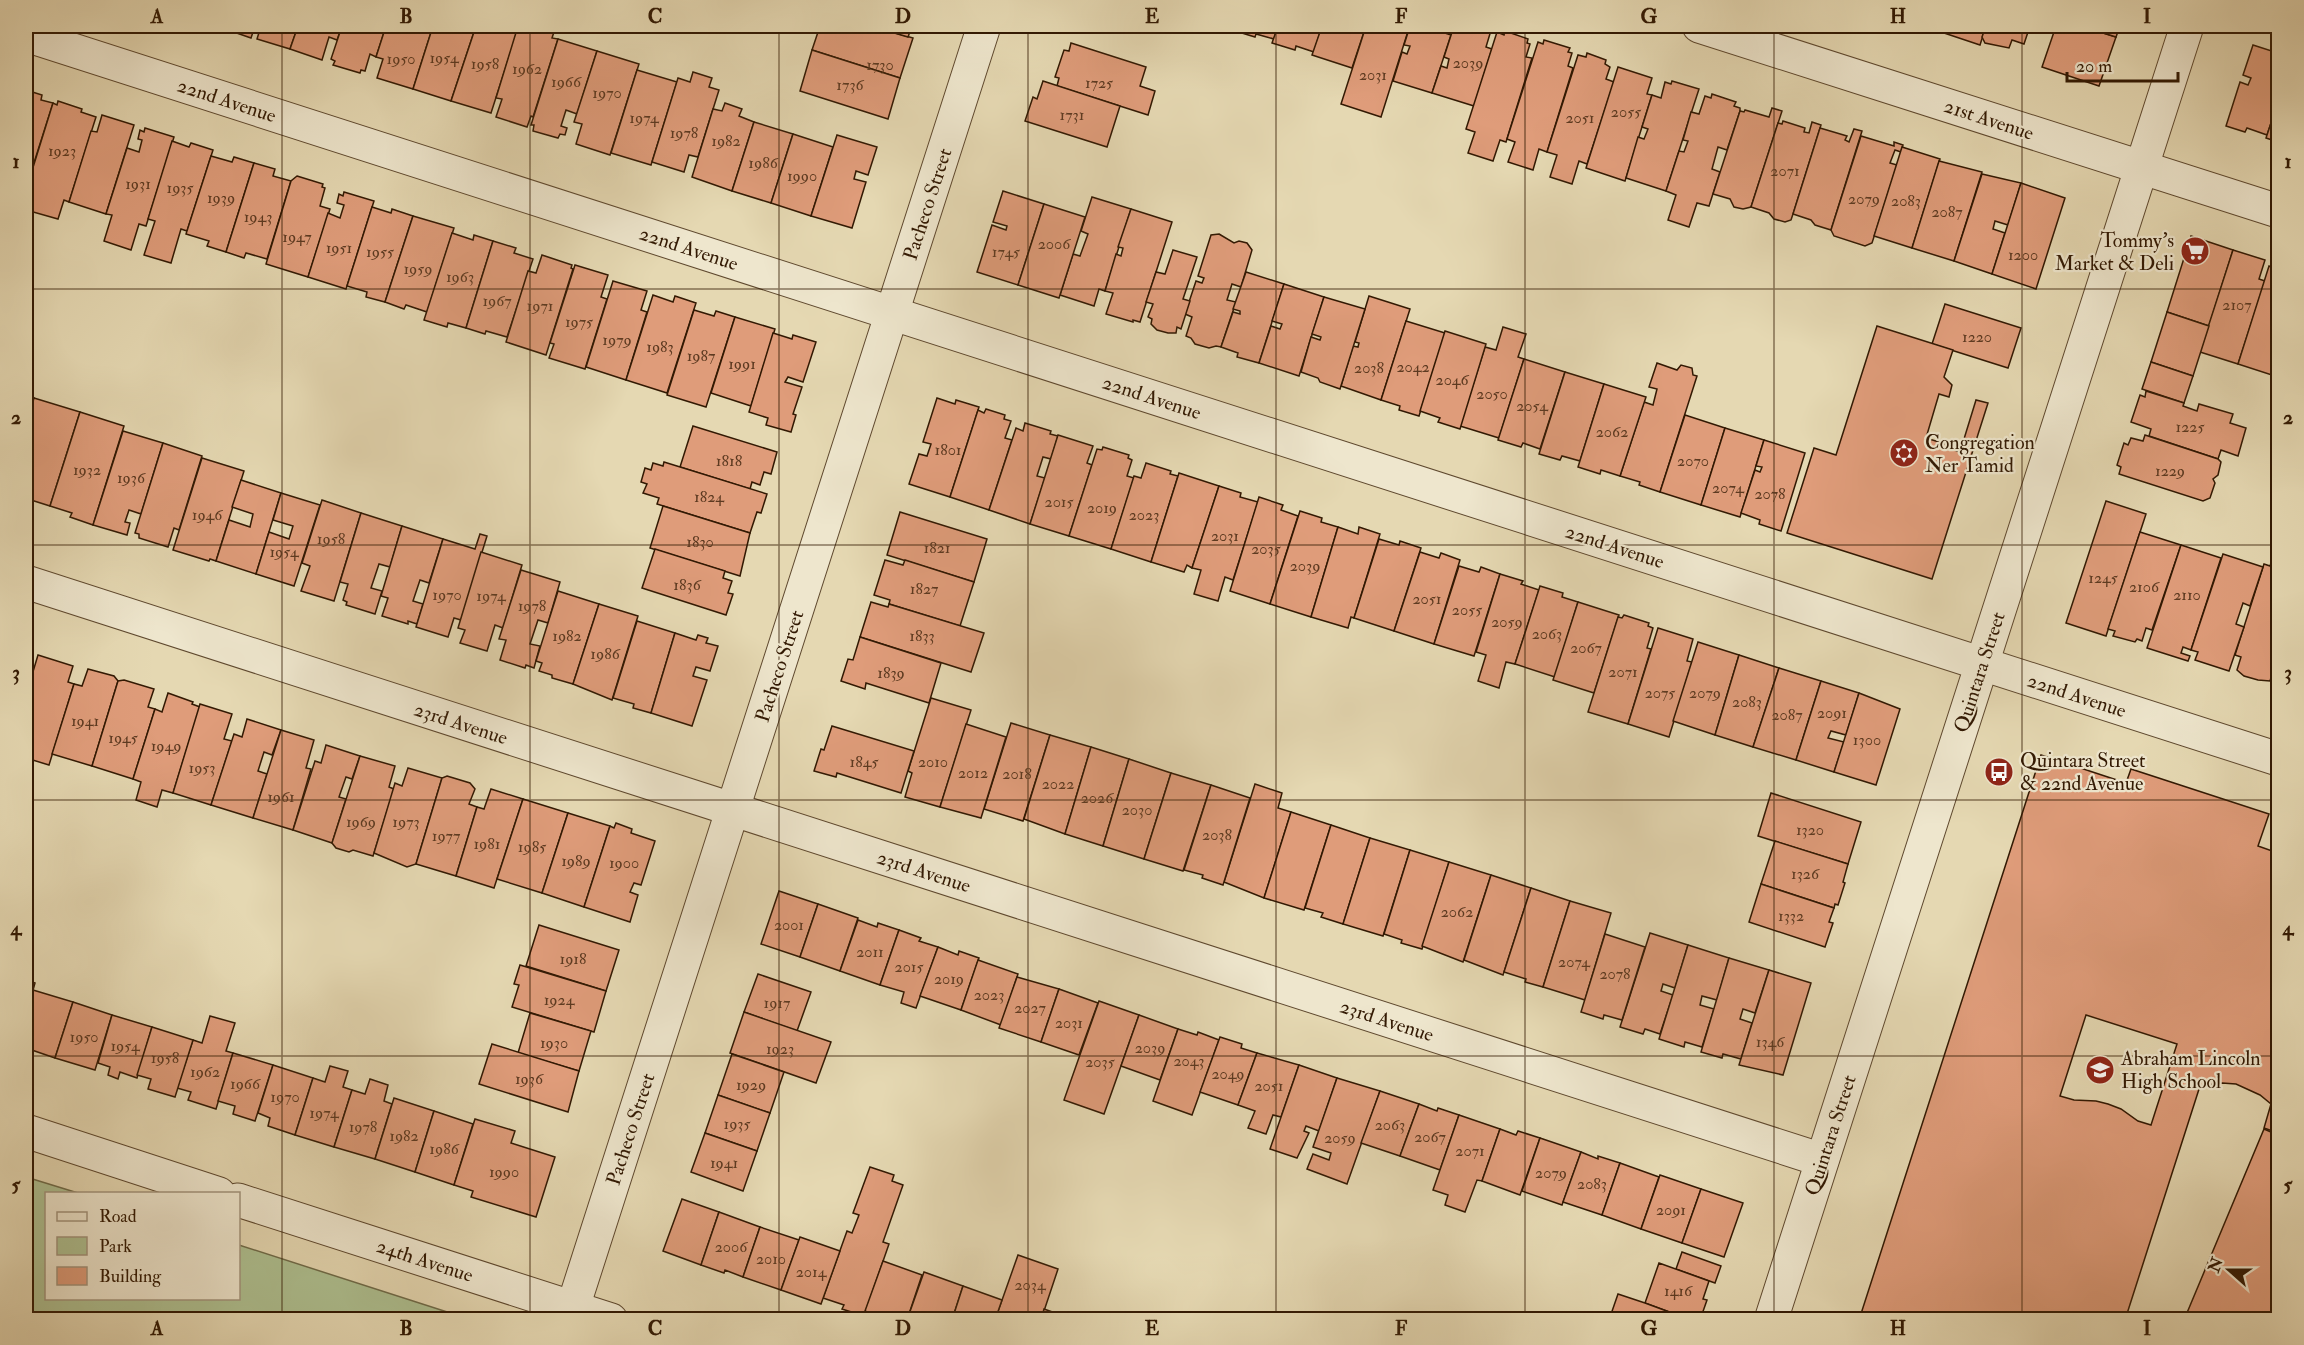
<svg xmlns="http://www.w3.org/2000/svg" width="2304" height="1345" font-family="'IM FELL Double Pica',serif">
  <rect width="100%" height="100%" fill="#e5d8b2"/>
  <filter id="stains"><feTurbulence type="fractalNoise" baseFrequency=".00333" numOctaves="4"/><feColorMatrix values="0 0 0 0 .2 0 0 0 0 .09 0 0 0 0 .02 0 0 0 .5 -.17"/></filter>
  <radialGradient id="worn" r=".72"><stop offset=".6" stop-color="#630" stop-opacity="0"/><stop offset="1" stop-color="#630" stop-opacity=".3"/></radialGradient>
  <path fill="#aec091" stroke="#706c4a" stroke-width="1.5" d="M26,1177L78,1193L46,1194V1298H238L239,1245L469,1319H26Z"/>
  <g fill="#df9c7a" stroke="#321903" stroke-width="1.5" fill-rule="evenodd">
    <path d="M224,26H255L251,38L228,30L229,27Z"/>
    <path d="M261,26H298L290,49L257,39Z"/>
    <path d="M298,26H342L337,40L329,37L322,60L290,49Z"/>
    <path d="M342,26H386L376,57L370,54L365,71L361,70L360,73L333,65L335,61L331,59Z"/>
    <path d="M386,26H433L413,89L377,78L383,59L376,57Z"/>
    <path d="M433,26H476L451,101L413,89Z"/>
    <path d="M476,26H505L518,29L491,113L451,101Z"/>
    <path d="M518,26L526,28L527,26H556L552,38L558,39L533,117L531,116L527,127L496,117L502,99L496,98Z"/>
    <path d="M820,26H871L913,38L900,78L812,50Z"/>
    <path d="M871,26H912L908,37Z"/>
    <path d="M1233,26H1278L1274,39L1256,34L1255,37L1232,30Z"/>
    <path d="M1278,26H1322L1314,52L1296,46L1295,50L1272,43Z"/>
    <path d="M1322,26H1366L1352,68L1312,55Z"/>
    <path d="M1366,26H1403L1409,28L1381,117L1341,104Z"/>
    <path d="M1410,26H1448L1445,33L1451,35L1432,93L1393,81L1402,52L1407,54L1410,46L1404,45Z"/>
    <path d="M1454,26L1492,27L1486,47L1492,49L1474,106L1432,93L1441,66L1447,68L1449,59L1444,57Z"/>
    <path d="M1939,26H1986L1980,45L1938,31Z"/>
    <path d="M1986,26H2030L2024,44L2012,40L2009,48L1985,43L1982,37Z"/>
    <path d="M2056,26H2081L2116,37L2099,86L2042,67Z"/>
    <path d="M2081,26H2120L2116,37Z"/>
    <path d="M1505,31L1528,39L1527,43L1530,44L1526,57L1532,58L1506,142L1500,140L1493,161L1468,153L1475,132L1466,129L1497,32L1504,35Z"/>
    <path d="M558,39L597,51L577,114L566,110L561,126L567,128L565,135L560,134L558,138L533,131L534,125H531Z"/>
    <path d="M1544,40L1570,48L1568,52L1572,53L1568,66L1573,68L1547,152L1539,149L1533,170L1508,162L1515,142L1507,139L1538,42L1543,44Z"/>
    <path d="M1071,43L1146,67L1140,86L1155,91L1148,115L1057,86L1059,78L1055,77L1064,50L1069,51Z"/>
    <path d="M2253,45L2278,53V102L2267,135L2247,128L2245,132L2226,126L2240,82L2248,85L2251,78L2243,75Z"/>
    <path d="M812,50L900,78L888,119L800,91Z"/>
    <path d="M597,51L639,64L610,155L576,144L582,124L574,122Z"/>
    <path d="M1587,53L1606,60L1605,64L1610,67L1606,79L1614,82L1587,164L1579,161L1572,184L1550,177L1557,155L1547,152L1578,55L1586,57Z"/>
    <path d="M1618,67L1652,78L1647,94L1652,95L1625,181L1586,168Z"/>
    <path d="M637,70L677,82L651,165L611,153Z"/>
    <path d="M693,72L712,78L709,87L719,90L698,157L689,155L684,172L652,162L678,78L690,82Z"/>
    <path d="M1043,81L1120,106L1107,147L1025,121L1033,97L1037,99Z"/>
    <path d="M1672,81L1699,89L1666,191L1626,178L1638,137L1644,139L1648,129L1642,127L1652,95L1661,98L1665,82L1671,84Z"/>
    <path d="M26,90L42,95L41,100L53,103L32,169L26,167Z"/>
    <path d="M1712,94L1736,102L1734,106L1740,108V111L1727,150L1718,147L1712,169L1720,172L1709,206L1697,203L1689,227L1668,220L1676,195L1666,191L1679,151L1684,152L1688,141L1683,140L1691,112L1699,114L1705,96L1711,98Z"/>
    <path d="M58,101L82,109L81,112L96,117L69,202L64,200L58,219L26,210V190L53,103L57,105Z"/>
    <path d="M2278,102V142L2266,138Z"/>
    <path d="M725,103L742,109L739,116L754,122L732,191L692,177L713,109L722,111Z"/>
    <path d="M1772,108L1782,111L1751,207L1743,209L1734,207L1730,199L1713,194L1740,111L1744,112L1745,110L1769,117Z"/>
    <path d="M102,115L134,125L106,214L69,202L91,131L97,132Z"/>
    <path d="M1783,121L1805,128L1804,132L1809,133L1812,122L1821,125L1793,214L1791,220L1785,222L1774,219L1769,213L1751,207L1778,123L1782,124Z"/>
    <path d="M754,122L793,134L771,203L732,191Z"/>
    <path d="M145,128L174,137L146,226L139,224L131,250L104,241L112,215L106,214L127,148L139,152L142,140L138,139L140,130L144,132Z"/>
    <path d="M1820,128L1847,136L1845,140L1849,142L1854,129L1862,131L1831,230L1815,225L1811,220L1793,214Z"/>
    <path d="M793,134L833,147L811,216L771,203Z"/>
    <path d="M837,135L877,147L868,175L856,171L854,179L866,182L852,228L811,216Z"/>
    <path d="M1861,136L1894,146V142L1903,145L1901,152L1895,150L1890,163L1897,165L1872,243L1865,246L1834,236L1831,230Z"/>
    <path d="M172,141L189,147L191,143L213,150L187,231L181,229L171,263L144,255L155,221L148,219Z"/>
    <path d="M1902,147L1940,159L1912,248L1874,236Z"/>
    <path d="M211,156L232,162L234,157L254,163L226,252L207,246L209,241L186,234Z"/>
    <path d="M1939,161L1982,172L1954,261L1912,248Z"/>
    <path d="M254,163L275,169L273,176L291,181L267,259L246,253L244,258L226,252Z"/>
    <path d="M1982,174L2021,183L2008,225L1995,221L1993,229L2005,233L1992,274L1954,261Z"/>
    <path d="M297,176L323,184L322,187L325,188L320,206L330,209L308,277L266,264L291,181Z"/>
    <path d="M2021,183L2065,198L2036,289L1992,274Z"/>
    <path d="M1003,191L1044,204L1018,285L977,272L992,225L1006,230L1007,226L993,222Z"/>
    <path d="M344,192L374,201L346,289L308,277L328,213L340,218L344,205L337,203L339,194L343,196Z"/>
    <path d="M1092,197L1131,209L1105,291L1099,289L1094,306L1060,295L1073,254L1080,256L1088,234L1081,231Z"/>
    <path d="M1044,204L1085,217L1059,298L1018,285Z"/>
    <path d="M372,207L391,213L392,209L413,216L385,302L366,297L367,292L347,286Z"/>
    <path d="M1131,209L1172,222L1140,322L1133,320V322L1106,314L1113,293L1105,291L1116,254L1121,256L1123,248L1118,247Z"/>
    <path d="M413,216L454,228L427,312L406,305L404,309L385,302Z"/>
    <path d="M452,233L473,240L474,235L493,241L466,328L448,323L447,327L424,320Z"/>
    <path d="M1219,234L1234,243L1239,241L1247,243L1252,250L1241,287L1232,284L1227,300L1236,302L1221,347L1216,346L1209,348L1195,344L1191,338L1186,336L1192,317L1185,314L1196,281L1202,283L1204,278L1198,276L1211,235Z"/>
    <path d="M2191,236L2233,250L2209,326L2167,312Z"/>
    <path d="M493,241L516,248L514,253L533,259L507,337L486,331L485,334L466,328Z"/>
    <path d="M1173,250L1197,257L1183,299L1190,301L1181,329L1177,327L1176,333H1168L1157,330L1151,324L1152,319L1148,317L1153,304L1146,302L1156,272L1165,274Z"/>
    <path d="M2233,250L2265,260L2259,279L2265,281L2238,364L2200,352Z"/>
    <path d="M542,255L572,265L571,268L573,269L546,355L506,342L528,271L536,273Z"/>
    <path d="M2275,263L2278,264V377L2238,364L2269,266L2274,268Z"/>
    <path d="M575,265L608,275L601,297L607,299L585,369L549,358L554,344L550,343Z"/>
    <path d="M1246,272L1284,284L1259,363L1237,357L1238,353L1221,347L1233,312L1240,314V311L1233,309Z"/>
    <path d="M613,281L647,291L641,310L647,312L626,380L586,367Z"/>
    <path d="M1284,284L1324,297L1299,376L1259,363L1271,326L1280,329L1282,324L1272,321Z"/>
    <path d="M653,295L673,302L675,296L696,303L667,393L626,380Z"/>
    <path d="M1369,296L1410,309L1381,400L1341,386L1353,346L1358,347L1359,343L1355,342Z"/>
    <path d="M1324,297L1365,309L1340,389L1320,382L1318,378L1301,372L1311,337L1320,340L1321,337L1312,334Z"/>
    <path d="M1945,304L2021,328L2008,368L1932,344Z"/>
    <path d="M694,310L714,316L716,311L735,317L706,407L667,395Z"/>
    <path d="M2167,312L2209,326L2193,376L2151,362Z"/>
    <path d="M735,317L775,329L751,406L711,393Z"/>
    <path d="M1406,321L1445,333L1419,416L1399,410L1400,406L1381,400Z"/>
    <path d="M1877,326L1953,350L1944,377L1952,385L1949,397L1939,394L1926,438L1955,447L1954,450L1960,452L1976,400L1988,403L1932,579L1787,533L1814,448L1836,455Z"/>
    <path d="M1503,327L1526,334L1518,357L1524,359L1499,438L1460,426L1485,347L1496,350Z"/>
    <path d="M1445,331L1486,344L1460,429L1438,422L1440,418L1420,411Z"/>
    <path d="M773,333L792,339L793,335L816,342L803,382L788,377L785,382L802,387L793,414L796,415L791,432L766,425L768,418L749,412Z"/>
    <path d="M1524,359L1565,372L1540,449L1523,443L1521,447L1498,440Z"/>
    <path d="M2151,362L2193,376L2184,403L2142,389Z"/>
    <path d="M1657,363L1677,370L1681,365L1692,368L1693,375L1697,376L1660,492L1639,485L1640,482L1620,476L1644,402L1653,405L1657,389L1649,387Z"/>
    <path d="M1565,372L1604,384L1580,461L1562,456L1560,460L1539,454Z"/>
    <path d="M1604,384L1646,397L1620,476L1601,470L1600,474L1578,467Z"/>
    <path d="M2146,391L2184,403L2183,406L2197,411L2199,404L2233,414L2230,423L2246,428L2238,456L2221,450L2218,459L2149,436L2151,429L2131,422L2140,395L2145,397Z"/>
    <path d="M26,395L34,398L26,426Z"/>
    <path d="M34,398L80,412L50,506L31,500L30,504L26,503V426Z"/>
    <path d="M937,398L955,404L956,400L979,407L950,497L909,484L919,454L927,456L931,444L923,442Z"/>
    <path d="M986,409L1005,415L1004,419L1011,421L1005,438L1012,440L989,510L950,497L978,410L984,413Z"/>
    <path d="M80,412L124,426L93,525L70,517L72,513L50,506Z"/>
    <path d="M1685,415L1725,428L1701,505L1660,492Z"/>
    <path d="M1025,423L1051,431L1050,434L1058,436L1051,459L1043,457L1037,476L1045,478L1030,524L989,510L1016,428L1023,431Z"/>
    <path d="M693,426L777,452L771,474L764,472L760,485L752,482L750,489L680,467Z"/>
    <path d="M1725,428L1764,440L1740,517L1701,505Z"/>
    <path d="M123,431L163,443L141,514L129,510L125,522L130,523L127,535L93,525Z"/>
    <path d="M1058,435L1093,446L1087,463L1092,465L1069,536L1030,524Z"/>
    <path d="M2145,435L2218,459L2221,462L2218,475L2213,479L2215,483L2210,498L2203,501L2119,474L2121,467L2117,465L2124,443L2128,445L2131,438L2143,441Z"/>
    <path d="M1764,440L1805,453L1781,531L1759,524L1760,520L1741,513L1755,470L1760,472L1762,467L1756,466Z"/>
    <path d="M163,443L202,456L179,530L174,528L168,547L139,538V534L135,533Z"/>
    <path d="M1103,447L1129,455L1128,458L1132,460L1127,476L1134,478L1111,549L1069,536L1097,449L1102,450Z"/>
    <path d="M202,458L244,471L216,561L210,559L209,561L173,550Z"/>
    <path d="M664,462L767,494L761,513L757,512L750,533L657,504L659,498L643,493L647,484L641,482L645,468L651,470L653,463L663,466Z"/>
    <path d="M1146,463L1171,471L1170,474L1178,476L1151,562L1111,549L1134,476L1141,478Z"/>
    <path d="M1179,473L1219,486L1192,568L1187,565L1184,572L1151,562Z"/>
    <path d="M241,480L281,493L256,574L216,561L229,520L250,527L253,514L232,507Z"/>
    <path d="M1219,486L1241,493L1240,497L1258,502L1233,580L1225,577L1218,601L1194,594L1201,570L1192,568Z"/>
    <path d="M281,493L320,505L294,586L256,574L269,532L289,539L293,526L273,520Z"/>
    <path d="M1259,497L1283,505L1281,510L1298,516L1270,604L1230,591Z"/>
    <path d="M322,500L361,513L334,601L301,591L310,566L302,563Z"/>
    <path d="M2106,501L2146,514L2106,636L2066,623Z"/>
    <path d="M663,506L750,533L740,576L650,548Z"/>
    <path d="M1300,511L1322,518L1321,522L1338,527L1311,617L1270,604Z"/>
    <path d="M900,512L987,539L974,582L887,555Z"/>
    <path d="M361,513L402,526L390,567L379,564L371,588L382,591L375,614L346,605L347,602L343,600L348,584L340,582Z"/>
    <path d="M402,526L443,539L429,583L420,580L413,601L423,604L417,624L408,621V624L382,616L388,598L381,596Z"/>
    <path d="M1338,527L1358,534L1359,527L1380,534L1354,618L1351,617L1348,628L1311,617Z"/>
    <path d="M2140,532L2181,545L2152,630L2146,628L2142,641L2137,639L2135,642L2113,636L2115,631L2108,629Z"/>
    <path d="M480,534L487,536L461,620L454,618L448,637L416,627L443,539L475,549Z"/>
    <path d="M1379,539L1399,545L1400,541L1421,548L1394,631L1354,618Z"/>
    <path d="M2181,545L2221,558L2191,650L2183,647L2181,653L2190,656L2188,661L2147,648Z"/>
    <path d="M2277,545L2278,546V654L2270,681L2258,680L2244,676L2237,670L2241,657L2235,655L2264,564L2270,566Z"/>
    <path d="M655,549L725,571L723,578L732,581L728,593L733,594L726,615L642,588Z"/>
    <path d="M481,552L522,565L503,628L495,625L487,651L460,643L465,630L458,628Z"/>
    <path d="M1420,552L1439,558L1441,553L1460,560L1434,644L1394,631Z"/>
    <path d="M2223,554L2263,567L2250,606L2243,603L2236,624L2244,627L2229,671L2195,660L2198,652L2191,650Z"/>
    <path d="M885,560L903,565L905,560L974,582L960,626L889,604L890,600L874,595Z"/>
    <path d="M1459,566L1479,572L1481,567L1500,574L1474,656L1434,644Z"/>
    <path d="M521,570L560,582L548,623L538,620L530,644L540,646L534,668L526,665L525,668L500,660L506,640L499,639Z"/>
    <path d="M1500,574L1523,581L1521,584L1539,590L1515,664L1506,662L1499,688L1478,681L1486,655L1476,652Z"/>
    <path d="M1540,586L1563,593L1562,597L1578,602L1555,677L1515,664Z"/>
    <path d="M558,591L599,604L573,684L552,678V675L539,671L542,663L536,661Z"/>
    <path d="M871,602L888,607L889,604L984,633L971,672L860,637Z"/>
    <path d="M1578,602L1619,615L1594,693L1553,680Z"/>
    <path d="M599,604L638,616L612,700L573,684Z"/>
    <path d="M1624,615L1649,623L1648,626L1653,628L1647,648L1651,649L1628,724L1588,712L1618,617L1622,618Z"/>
    <path d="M637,621L675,633L651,713L633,708L634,704L613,698Z"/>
    <path d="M1658,628L1693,639L1687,661L1692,662L1669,737L1628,724Z"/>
    <path d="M675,633L696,640L698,635L708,638L706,643L718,646L710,671L696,667L693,676L707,680L692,726L651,713Z"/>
    <path d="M860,637L941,663L929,703L866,683L865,689L841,681L848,659L853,660Z"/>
    <path d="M1698,642L1739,655L1715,735L1673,721Z"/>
    <path d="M26,649L33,651L28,668L33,670L26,695Z"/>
    <path d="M38,655L73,666L68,682L74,684L49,765L26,758V695Z"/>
    <path d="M1739,655L1779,668L1753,747L1715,735Z"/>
    <path d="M1779,668L1821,681L1796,760L1753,747Z"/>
    <path d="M88,669L114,676L118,681L92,766L52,754L74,684L82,686Z"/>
    <path d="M124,680L154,689L148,707L155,709L133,779L92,766L118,681Z"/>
    <path d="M1821,681L1859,693L1846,735L1831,731L1828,738L1844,742L1834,772L1796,760Z"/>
    <path d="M168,693L193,702L192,704L200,707L173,793L162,790L157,807L136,800L141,782L133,779L155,709L162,712Z"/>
    <path d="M1859,693L1900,709L1876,785L1834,772Z"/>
    <path d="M931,698L971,710L940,807L905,797L912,773L908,771Z"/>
    <path d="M200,704L232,714L224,739L232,741L211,805L173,793Z"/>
    <path d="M247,719L281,730L272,755L264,752L258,771L267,774L253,818L211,805L234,734L242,737Z"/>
    <path d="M1011,723L1050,735L1023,821L984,809Z"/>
    <path d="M966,724L1006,737L981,818L940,807Z"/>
    <path d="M832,726L914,751L901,793L837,773L836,777L814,771L821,749L824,750Z"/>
    <path d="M281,730L314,740L306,768L311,769L293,830L253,818Z"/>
    <path d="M1050,735L1091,747L1065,834L1024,819Z"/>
    <path d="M326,745L360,756L352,779L346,777L339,797L346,799L332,843L293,830L315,761L321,763Z"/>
    <path d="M1091,747L1129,759L1103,846L1065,834Z"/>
    <path d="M2041,755L2126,783L2131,769L2269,814L2258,846L2278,853V1133L2264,1128L2271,1104L2260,1095L2236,1084L2222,1083L2200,1086L2125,1320H1859ZM2086,1015L2177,1044L2151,1125L2138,1121L2121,1109L2108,1104L2096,1101L2074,1100L2060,1096Z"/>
    <path d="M360,756L395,766L389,787L394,789L373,856L353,850L349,852L336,848L332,843Z"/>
    <path d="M1129,759L1171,773L1144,859L1103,846Z"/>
    <path d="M408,768L442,778L416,864L407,867L374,853L395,783L402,786Z"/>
    <path d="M1171,773L1211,785L1183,871L1144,859Z"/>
    <path d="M447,776L470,783L475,789L469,804L477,807L456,876L416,864L442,778Z"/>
    <path d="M1255,784L1282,793L1278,808L1291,812L1264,898L1224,882Z"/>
    <path d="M1211,785L1250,798L1223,885L1202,878L1203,875L1184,870Z"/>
    <path d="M491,789L523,799L494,888L456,876L477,807L484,809Z"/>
    <path d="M1771,793L1861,822L1848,864L1758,836Z"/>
    <path d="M523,799L568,813L542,893L497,879Z"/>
    <path d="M1291,812L1331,825L1304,910L1264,898Z"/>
    <path d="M568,813L610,826L584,907L542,893Z"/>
    <path d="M616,823L632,829L631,833L655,841L641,885L634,883L630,892L638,895L630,922L584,907L610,826L614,828Z"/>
    <path d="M1331,825L1370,838L1343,924L1321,917L1323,913L1305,908Z"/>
    <path d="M1370,838L1410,850L1383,936L1343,924Z"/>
    <path d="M1775,841L1848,864L1843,882L1845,883L1838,905L1835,904L1834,908L1761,884Z"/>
    <path d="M1410,850L1449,862L1422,949L1401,943L1402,940L1384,934Z"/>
    <path d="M1449,862L1491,875L1463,962L1422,946Z"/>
    <path d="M1491,875L1531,888L1503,975L1464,960Z"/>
    <path d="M1761,884L1834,908L1829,922L1833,923L1825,947L1749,922Z"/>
    <path d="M1531,888L1570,901L1543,987L1525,982L1526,979L1504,972Z"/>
    <path d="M779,891L818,904L800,957L761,944Z"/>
    <path d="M1570,901L1611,913L1585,1000L1543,987Z"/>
    <path d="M818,904L858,918L840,971L800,957Z"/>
    <path d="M858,920L877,927L878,923L899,930L880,985L840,971Z"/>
    <path d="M539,925L619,950L606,991L526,966Z"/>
    <path d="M899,930L921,938L919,941L938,947L916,1008L901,1003L904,992L880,985Z"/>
    <path d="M1650,933L1688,945L1675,988L1663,984L1661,991L1673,995L1660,1034L1645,1029L1643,1034L1620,1027Z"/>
    <path d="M1605,934L1645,947L1622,1020L1604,1015L1603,1019L1581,1012Z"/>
    <path d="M1688,945L1729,958L1717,1000L1702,996L1700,1005L1714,1009L1702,1047L1685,1042L1684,1047L1659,1039Z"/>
    <path d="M938,947L958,955L959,951L979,958L961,1010L920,996Z"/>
    <path d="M1729,958L1769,970L1755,1013L1743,1009L1740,1019L1752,1023L1741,1059L1723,1054L1722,1058L1701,1052Z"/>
    <path d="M978,960L1018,974L1001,1025L961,1010Z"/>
    <path d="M520,965L606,991L594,1032L512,1007L519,985L514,984Z"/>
    <path d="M1769,970L1811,983L1783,1075L1739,1065Z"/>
    <path d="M758,974L811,992L797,1031L744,1012Z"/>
    <path d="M1017,977L1059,989L1041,1042L999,1028Z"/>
    <path d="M26,980L35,983L26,1015Z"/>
    <path d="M1059,989L1098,1003L1079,1055L1041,1042Z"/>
    <path d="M33,990L73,1002L55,1058L26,1048L29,1042L26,1041V1015Z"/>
    <path d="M1099,1001L1139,1015L1104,1114L1064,1100Z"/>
    <path d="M73,1002L112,1015L95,1070L55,1058Z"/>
    <path d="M744,1012L831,1042L816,1083L730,1053Z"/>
    <path d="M530,1013L591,1031L579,1071L518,1053Z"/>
    <path d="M112,1015L152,1027L137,1078L120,1072L118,1079L108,1075L110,1067L98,1063Z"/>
    <path d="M1139,1015L1178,1029L1160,1080L1121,1066Z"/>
    <path d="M210,1016L235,1023L226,1051L233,1053L216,1109L188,1100L191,1092L177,1088L193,1040L202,1043Z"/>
    <path d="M152,1027L193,1040L175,1097L148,1089L151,1079L137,1075Z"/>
    <path d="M1178,1029L1197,1035L1198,1032L1219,1040L1192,1115L1153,1101Z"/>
    <path d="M1220,1037L1242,1044L1241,1048L1257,1053L1238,1105L1200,1092Z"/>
    <path d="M492,1044L579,1071L568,1112L479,1084Z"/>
    <path d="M233,1053L273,1065L255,1121L233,1114L235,1106L218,1101Z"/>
    <path d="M1257,1053L1299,1065L1281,1117L1273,1115L1266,1134L1248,1128L1255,1111L1238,1105Z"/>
    <path d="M732,1054L784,1072L770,1113L718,1095Z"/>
    <path d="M273,1065L313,1078L295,1135L268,1126L270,1118L258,1113Z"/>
    <path d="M1299,1065L1337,1078L1319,1131L1306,1126L1304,1131L1309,1133L1297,1158L1270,1149Z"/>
    <path d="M330,1066L348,1071L343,1087L352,1090L334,1147L295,1135L313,1078L325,1082Z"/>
    <path d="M1337,1078L1380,1091L1347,1184L1307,1169L1313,1154L1329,1160L1331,1153L1313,1147Z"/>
    <path d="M370,1079L388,1085L384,1101L392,1104L375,1159L334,1147L352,1090L365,1094Z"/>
    <path d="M1380,1091L1419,1104L1400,1156L1361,1143Z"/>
    <path d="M718,1095L770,1113L757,1151L705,1133Z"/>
    <path d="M394,1098L434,1111L415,1172L375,1159Z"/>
    <path d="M1419,1104L1437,1111L1438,1108L1459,1115L1440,1170L1400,1156Z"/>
    <path d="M434,1111L473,1124L454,1185L415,1172Z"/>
    <path d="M1459,1115L1500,1129L1482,1181L1477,1180L1465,1212L1445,1205L1448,1195L1433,1190Z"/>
    <path d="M475,1119L515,1131L511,1143L555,1157L536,1217L471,1197L473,1191L454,1185Z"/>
    <path d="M1500,1129L1516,1135L1518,1131L1540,1138L1520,1195L1482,1181Z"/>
    <path d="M2264,1129L2278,1135V1320H2184Z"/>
    <path d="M705,1133L757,1151L743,1191L691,1172Z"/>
    <path d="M1540,1138L1581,1152L1562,1205L1522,1191Z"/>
    <path d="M1581,1152L1598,1159V1156L1620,1163L1602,1215L1563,1202Z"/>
    <path d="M1620,1163L1659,1177L1641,1229L1602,1215Z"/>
    <path d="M870,1167L894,1175L892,1181L903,1185L883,1242L889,1244L864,1316L842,1309L844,1305L823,1298L847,1231L852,1233L859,1215L853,1213Z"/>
    <path d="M1660,1175L1701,1189L1682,1243L1641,1229Z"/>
    <path d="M1701,1189L1743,1203L1724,1257L1682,1243Z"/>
    <path d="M682,1199L719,1212L701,1265L663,1251Z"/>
    <path d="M719,1212L760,1227L743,1277L725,1270L724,1273L701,1265Z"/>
    <path d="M760,1227L799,1240L781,1290L743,1277Z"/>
    <path d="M800,1237L840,1251L821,1304L781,1290Z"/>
    <path d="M1682,1252L1721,1266L1715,1283L1676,1269Z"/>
    <path d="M1018,1255L1058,1269L1041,1320H995Z"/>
    <path d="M883,1261L922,1275L907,1320H891L865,1311Z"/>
    <path d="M1659,1263L1709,1281L1703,1299L1707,1300L1700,1320H1691L1645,1303Z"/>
    <path d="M924,1272L963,1286L952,1320H907Z"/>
    <path d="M963,1286L1002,1300L995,1320H952Z"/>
    <path d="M1618,1294L1645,1303L1691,1320H1609Z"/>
    <path d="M1044,1309L1075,1320H1041Z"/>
  </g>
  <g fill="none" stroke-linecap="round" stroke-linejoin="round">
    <g stroke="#5f492f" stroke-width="35">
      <g id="minor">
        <path d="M1699,26L2278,211"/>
        <path d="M26,35L2278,759"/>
        <path d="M26,582L1822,1160"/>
        <path d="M26,1131L219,1194"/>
        <path d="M238,1200L611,1320"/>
        <path d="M573,1307L984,26"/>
        <path d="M1771,1320L2187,26"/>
      </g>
    </g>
    <use href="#minor" stroke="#eee6cd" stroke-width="33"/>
  </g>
  <path fill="none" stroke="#321903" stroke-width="1.5" stroke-opacity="0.55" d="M282,26V1320M530,26V1320M779,26V1320M1028,26V1320M1276,26V1320M1525,26V1320M1774,26V1320M2022,26V1320M26,289H2278M26,545H2278M26,800H2278M26,1056H2278"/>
  <defs>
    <g id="supermarket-disc" transform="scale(1.5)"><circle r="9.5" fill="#8f2418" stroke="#eee6cd"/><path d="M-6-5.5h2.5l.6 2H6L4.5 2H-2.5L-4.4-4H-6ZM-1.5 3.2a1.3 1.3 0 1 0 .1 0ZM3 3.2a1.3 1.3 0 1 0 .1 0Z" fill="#fff"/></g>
    <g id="synagogue-disc" transform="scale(1.5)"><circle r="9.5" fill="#8f2418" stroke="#eee6cd"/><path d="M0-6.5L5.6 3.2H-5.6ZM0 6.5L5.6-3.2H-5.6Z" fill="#fff"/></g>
    <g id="bus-disc" transform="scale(1.5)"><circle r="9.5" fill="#8f2418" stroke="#eee6cd"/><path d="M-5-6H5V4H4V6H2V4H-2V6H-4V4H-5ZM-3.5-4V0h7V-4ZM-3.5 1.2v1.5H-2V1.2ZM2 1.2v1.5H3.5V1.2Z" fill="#fff"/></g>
    <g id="school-disc" transform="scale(1.5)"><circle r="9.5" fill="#8f2418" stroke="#eee6cd"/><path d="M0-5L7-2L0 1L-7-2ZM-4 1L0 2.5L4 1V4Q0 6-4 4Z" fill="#fff"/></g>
  </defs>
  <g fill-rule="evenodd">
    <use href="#supermarket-disc" x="2195" y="251"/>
    <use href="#synagogue-disc" x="1904" y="453"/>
    <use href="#bus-disc" x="1999" y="772"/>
    <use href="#school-disc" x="2100" y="1070"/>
  </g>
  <g text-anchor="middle" stroke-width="4.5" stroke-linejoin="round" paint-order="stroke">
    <g font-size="16" fill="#5d3a21">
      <text x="444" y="63">1954</text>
      <text x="401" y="64">1950</text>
      <text x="1468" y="68">2039</text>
      <text x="485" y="69">1958</text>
      <text x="880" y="70">1730</text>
      <text x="527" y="74">1962</text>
      <text x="1373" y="80">2031</text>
      <text x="566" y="87">1966</text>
      <text x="1099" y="88">1725</text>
      <text x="850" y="90">1736</text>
      <text x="607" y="98">1970</text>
      <text x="1626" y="117">2055</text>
      <text x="1072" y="120">1731</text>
      <text x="644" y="123">1974</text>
      <text x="1580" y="123">2051</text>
      <text x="684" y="138">1978</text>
      <text x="726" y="146">1982</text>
      <text x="62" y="156">1923</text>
      <text x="763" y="168">1986</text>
      <text x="1785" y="176">2071</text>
      <text x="802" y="181">1990</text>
      <text x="138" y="189">1931</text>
      <text x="180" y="193">1935</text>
      <text x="221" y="203">1939</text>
      <text x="1864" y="204">2079</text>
      <text x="1906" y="206">2083</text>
      <text x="1947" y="217">2087</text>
      <text x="258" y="222">1943</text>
      <text x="297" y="242">1947</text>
      <text x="1054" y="249">2006</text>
      <text x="339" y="253">1951</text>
      <text x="380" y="257">1955</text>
      <text x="1006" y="257">1745</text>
      <text x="2023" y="260">1200</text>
      <text x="418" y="274">1959</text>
      <text x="460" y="282">1963</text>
      <text x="497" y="306">1967</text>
      <text x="2237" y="310">2107</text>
      <text x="540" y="311">1971</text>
      <text x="579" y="327">1975</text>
      <text x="1977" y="342">1220</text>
      <text x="617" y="345">1979</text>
      <text x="660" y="352">1983</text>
      <text x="701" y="361">1987</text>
      <text x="742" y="369">1991</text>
      <text x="1413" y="372">2042</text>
      <text x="1369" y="373">2038</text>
      <text x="1452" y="385">2046</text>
      <text x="1492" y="399">2050</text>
      <text x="1532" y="411">2054</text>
      <text x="2190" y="432">1225</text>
      <text x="1612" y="437">2062</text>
      <text x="948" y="455">1801</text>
      <text x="729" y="466">1818</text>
      <text x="1693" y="466">2070</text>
      <text x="87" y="475">1932</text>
      <text x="2170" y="476">1229</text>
      <text x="131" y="483">1936</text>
      <text x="1728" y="493">2074</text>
      <text x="1770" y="499">2078</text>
      <text x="709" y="502">1824</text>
      <text x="1059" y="507">2015</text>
      <text x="1102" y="513">2019</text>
      <text x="207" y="520">1946</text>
      <text x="1144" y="520">2023</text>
      <text x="1225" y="541">2031</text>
      <text x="331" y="544">1958</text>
      <text x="700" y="547">1830</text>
      <text x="937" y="553">1821</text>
      <text x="1266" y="554">2035</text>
      <text x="284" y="557">1954</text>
      <text x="1305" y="571">2039</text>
      <text x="2103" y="583">1245</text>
      <text x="687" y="590">1836</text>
      <text x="2144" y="592">2106</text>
      <text x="924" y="594">1827</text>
      <text x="447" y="600">1970</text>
      <text x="2187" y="600">2110</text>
      <text x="491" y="601">1974</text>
      <text x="1427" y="604">2051</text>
      <text x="532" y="611">1978</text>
      <text x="1467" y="615">2055</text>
      <text x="1507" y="627">2059</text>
      <text x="1547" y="639">2063</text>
      <text x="567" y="641">1982</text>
      <text x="922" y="641">1833</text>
      <text x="1586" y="653">2067</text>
      <text x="605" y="659">1986</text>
      <text x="1623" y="677">2071</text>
      <text x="891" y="678">1839</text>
      <text x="1660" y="698">2075</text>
      <text x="1705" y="698">2079</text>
      <text x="1747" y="707">2083</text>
      <text x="1832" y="718">2091</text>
      <text x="1787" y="720">2087</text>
      <text x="85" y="726">1941</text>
      <text x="123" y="743">1945</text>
      <text x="1867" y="745">1300</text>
      <text x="166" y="751">1949</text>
      <text x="864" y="767">1845</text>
      <text x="933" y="767">2010</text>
      <text x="202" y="773">1953</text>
      <text x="973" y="778">2012</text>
      <text x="1017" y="779">2018</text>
      <text x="1058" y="789">2022</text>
      <text x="281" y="802">1961</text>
      <text x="1097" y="803">2026</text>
      <text x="1137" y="815">2030</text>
      <text x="361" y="827">1969</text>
      <text x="406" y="827">1973</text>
      <text x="1810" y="835">1320</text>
      <text x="1217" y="840">2038</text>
      <text x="446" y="841">1977</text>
      <text x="487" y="849">1981</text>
      <text x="532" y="852">1985</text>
      <text x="576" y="866">1989</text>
      <text x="624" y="868">1900</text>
      <text x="1805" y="879">1326</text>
      <text x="1457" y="917">2062</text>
      <text x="1791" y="921">1332</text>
      <text x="789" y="930">2001</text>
      <text x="870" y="957">2011</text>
      <text x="573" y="964">1918</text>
      <text x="1574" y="967">2074</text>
      <text x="909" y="972">2015</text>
      <text x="1615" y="979">2078</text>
      <text x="949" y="984">2019</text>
      <text x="989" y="1000">2023</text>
      <text x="559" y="1005">1924</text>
      <text x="777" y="1008">1917</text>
      <text x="1030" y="1013">2027</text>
      <text x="1069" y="1028">2031</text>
      <text x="84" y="1042">1950</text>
      <text x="1770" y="1047">1346</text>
      <text x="554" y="1048">1930</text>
      <text x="125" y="1051">1954</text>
      <text x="1150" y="1053">2039</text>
      <text x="780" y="1054">1923</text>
      <text x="165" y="1063">1958</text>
      <text x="1189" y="1066">2043</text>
      <text x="1100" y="1067">2035</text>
      <text x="205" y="1077">1962</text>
      <text x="1228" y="1079">2049</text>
      <text x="529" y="1084">1936</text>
      <text x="245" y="1089">1966</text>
      <text x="751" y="1090">1929</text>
      <text x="1269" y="1091">2051</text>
      <text x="285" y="1102">1970</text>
      <text x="324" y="1118">1974</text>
      <text x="737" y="1129">1935</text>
      <text x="1390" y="1130">2063</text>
      <text x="363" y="1132">1978</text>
      <text x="404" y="1141">1982</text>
      <text x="1430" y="1142">2067</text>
      <text x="1340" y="1143">2059</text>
      <text x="444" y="1154">1986</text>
      <text x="1470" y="1156">2071</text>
      <text x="724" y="1168">1941</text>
      <text x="504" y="1177">1990</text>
      <text x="1551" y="1178">2079</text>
      <text x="1592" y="1189">2083</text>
      <text x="1671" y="1215">2091</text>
      <text x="731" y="1252">2006</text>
      <text x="771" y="1264">2010</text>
      <text x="811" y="1277">2014</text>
      <text x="1030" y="1290">2034</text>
      <text x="1678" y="1296">1416</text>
    </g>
    <g font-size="20" fill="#321903" stroke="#eee6cd">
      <text transform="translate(227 100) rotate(18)" y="7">22nd Avenue</text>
      <text transform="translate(1989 119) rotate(18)" y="7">21st Avenue</text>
      <text transform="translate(927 204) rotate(-72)" y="7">Pacheco Street</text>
      <text transform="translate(689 248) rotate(18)" y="7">22nd Avenue</text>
      <text transform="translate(1152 397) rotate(18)" y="7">22nd Avenue</text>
      <text transform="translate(1615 546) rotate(18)" y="7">22nd Avenue</text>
      <text transform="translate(779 666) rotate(-72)" y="7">Pacheco Street</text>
      <text transform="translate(1979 672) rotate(-72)" y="7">Quintara Street</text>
      <text transform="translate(2077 695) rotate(18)" y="7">22nd Avenue</text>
      <text transform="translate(461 723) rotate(18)" y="7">23rd Avenue</text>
      <text transform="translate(924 871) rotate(18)" y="7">23rd Avenue</text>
      <text transform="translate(1387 1020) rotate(18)" y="7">23rd Avenue</text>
      <text transform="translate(630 1129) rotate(-72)" y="7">Pacheco Street</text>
      <text transform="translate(1830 1135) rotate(-72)" y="7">Quintara Street</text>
      <text transform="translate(425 1260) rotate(18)" y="7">24th Avenue</text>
    </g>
    <g font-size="20" fill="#321903" stroke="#eee6cd" text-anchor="start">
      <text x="2174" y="247" text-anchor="end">Tommy's<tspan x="2174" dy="23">Market &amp; Deli</tspan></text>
      <text x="1925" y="449">Congregation<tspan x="1925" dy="23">Ner Tamid</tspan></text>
      <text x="2020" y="767">Quintara Street<tspan x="2020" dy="23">&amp; 22nd Avenue</tspan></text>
      <text x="2121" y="1065">Abraham Lincoln<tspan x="2121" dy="23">High School</tspan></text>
    </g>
  </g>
  <rect width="2304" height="1345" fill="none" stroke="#e5d8b2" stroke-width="66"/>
  <rect x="45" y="1192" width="195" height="108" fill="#eee6cd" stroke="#a3947c" stroke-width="1.5"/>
  <rect x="57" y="1212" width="30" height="9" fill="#eee6cd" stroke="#a3947c" stroke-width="1.5"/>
  <text x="99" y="1222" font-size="18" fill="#321903">Road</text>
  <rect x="57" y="1237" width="30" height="18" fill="#aec091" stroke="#a3947c" stroke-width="1.5"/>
  <text x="99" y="1252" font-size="18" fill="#321903">Park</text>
  <rect x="57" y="1267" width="30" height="18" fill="#df9c7a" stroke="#a3947c" stroke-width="1.5"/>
  <text x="99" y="1282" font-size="18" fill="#321903">Building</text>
  <g transform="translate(2229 1270) rotate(291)" stroke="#eee6cd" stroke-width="4.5" paint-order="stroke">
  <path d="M0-4.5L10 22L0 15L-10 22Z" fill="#321903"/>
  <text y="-9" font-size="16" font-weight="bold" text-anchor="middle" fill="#321903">N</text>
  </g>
  <path d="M2067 72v9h111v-9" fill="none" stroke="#321903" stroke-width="3"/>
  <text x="2076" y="72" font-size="18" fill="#321903" stroke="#eee6cd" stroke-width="4.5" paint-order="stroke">20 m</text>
  <rect x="33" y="33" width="2238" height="1279" fill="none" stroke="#321903" stroke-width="2"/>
  <g font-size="20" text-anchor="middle" font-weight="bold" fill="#321903">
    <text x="157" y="23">A</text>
    <text x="406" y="23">B</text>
    <text x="655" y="23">C</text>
    <text x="903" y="23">D</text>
    <text x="1152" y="23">E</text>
    <text x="1401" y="23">F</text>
    <text x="1649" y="23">G</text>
    <text x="1898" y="23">H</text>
    <text x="2147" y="23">I</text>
    <text x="16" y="168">1</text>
    <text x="2288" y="168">1</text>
    <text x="16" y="424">2</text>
    <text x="2288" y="424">2</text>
    <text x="16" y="679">3</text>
    <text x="2288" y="679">3</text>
    <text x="16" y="935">4</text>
    <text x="2288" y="935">4</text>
    <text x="16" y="1191">5</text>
    <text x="2288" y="1191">5</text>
    <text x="157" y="1335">A</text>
    <text x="406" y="1335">B</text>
    <text x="655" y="1335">C</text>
    <text x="903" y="1335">D</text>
    <text x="1152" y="1335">E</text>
    <text x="1401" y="1335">F</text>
    <text x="1649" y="1335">G</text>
    <text x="1898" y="1335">H</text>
    <text x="2147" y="1335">I</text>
  </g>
  <rect width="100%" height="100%" filter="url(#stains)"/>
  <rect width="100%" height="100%" fill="url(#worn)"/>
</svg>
